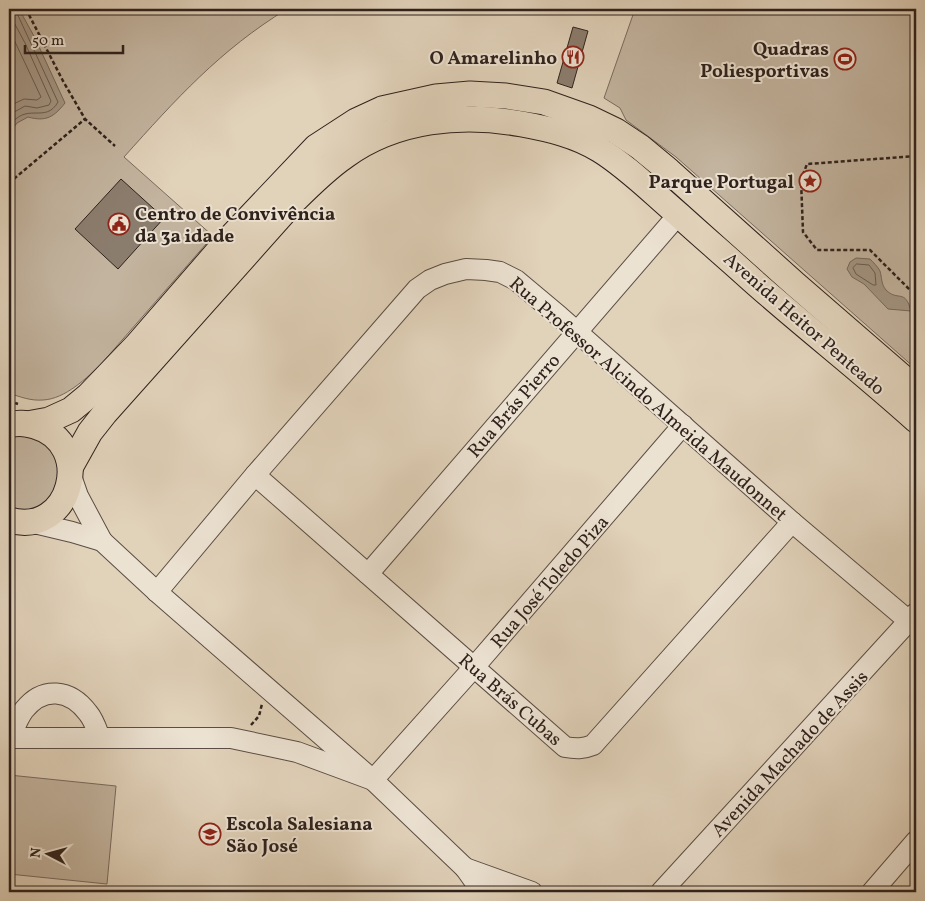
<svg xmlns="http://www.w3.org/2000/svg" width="925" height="901" font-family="Vollkorn,serif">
  <rect width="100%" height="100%" fill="#e1d2ba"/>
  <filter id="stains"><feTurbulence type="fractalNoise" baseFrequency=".004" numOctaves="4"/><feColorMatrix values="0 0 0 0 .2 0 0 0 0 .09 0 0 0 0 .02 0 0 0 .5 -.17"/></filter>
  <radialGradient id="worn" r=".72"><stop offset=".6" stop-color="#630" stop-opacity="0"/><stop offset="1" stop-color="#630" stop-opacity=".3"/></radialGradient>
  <g fill="#c3b49f" stroke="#786a5e">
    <path d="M9,9H287C220,50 176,99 124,157L213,236L102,363C87,378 65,399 43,400C31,401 20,397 9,393Z"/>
    <path d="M635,9H916V369L676,157L626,120L620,108L604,98Z"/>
    <path d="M23,434L36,437L55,453L61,478L50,501L28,512L9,510V437Z"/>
    <path d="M9,775L116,786L107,884L9,874Z"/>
  </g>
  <g fill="#a49684" stroke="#75675a">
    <path d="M9,9H19L35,38L65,103C54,117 46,122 28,117L17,123L9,134Z"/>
    <path d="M856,258L870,259C873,262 878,267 880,271C882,278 881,284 886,290C898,302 905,288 911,311L888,309L864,284L852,277L847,269L850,262Z"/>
  </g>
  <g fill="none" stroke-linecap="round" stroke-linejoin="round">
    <g stroke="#695c50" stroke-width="1">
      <path d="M9,29L41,97L37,100L24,99L9,106"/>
      <path d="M9,115L25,106L37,108L49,105L51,101L25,43L10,15L9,9"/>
      <path d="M9,127C26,100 45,125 58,102L15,9"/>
      <path d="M857,264L869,265L875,273L876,285H873L856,274L853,268Z"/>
    </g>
  </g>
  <g fill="#8b7d6e" stroke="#2e211c">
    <path d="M573,27L588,31L572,88L557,83Z"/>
    <path d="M121,179L164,218L118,269L75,229Z"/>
  </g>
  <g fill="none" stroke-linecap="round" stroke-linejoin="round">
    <g stroke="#5b4d44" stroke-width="22">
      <g id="minor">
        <path d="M255,475L565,747C576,749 583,749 593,745L792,522"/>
        <path d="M71,476L78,496L102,541"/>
        <path d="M30,522L72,532L102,541L157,592L373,780L465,868L482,892"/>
        <path d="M368,574L678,215"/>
        <path d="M157,592L255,475L417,289L430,280L445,274L466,269L486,270L500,272L516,280L559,316L792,522L916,627"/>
        <path d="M9,738H231L297,752L373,780L475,666L683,425"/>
        <path d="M10,738C14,729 18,718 24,710C43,686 70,689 88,713C94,720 97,730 100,738"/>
        <path d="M465,868L532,892"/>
        <path d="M661,892L916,613"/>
        <path d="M872,892L916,841"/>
      </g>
    </g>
    <g stroke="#2e211c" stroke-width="27">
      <g id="major">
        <path d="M27,424L49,420L71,410L88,396L137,345L228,240L316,147L356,121L382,109L436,97L470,94L506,96L544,102L589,118L616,131L640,147L669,171L795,284L916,389"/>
        <path d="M9,425C18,422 25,423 35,426C96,444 71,538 9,520"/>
        <path d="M71,466L90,432L105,413L294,201C310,185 326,169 345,156C396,119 462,113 522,124C549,129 576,135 600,150C629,168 653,193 679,215C703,237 728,258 752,280C806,328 863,372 916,420"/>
      </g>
    </g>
    <g stroke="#2e211c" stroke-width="2.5" stroke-dasharray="4 2.5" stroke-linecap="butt">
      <path d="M26,9L63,81L85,119L115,146"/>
      <path d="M916,156L807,164L801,180L803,232L817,250H870L916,296"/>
      <path d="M9,183L85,119"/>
      <path d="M9,401L18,404"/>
      <path d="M251,725L259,716L262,704"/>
    </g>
    <use href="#minor" stroke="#ece2d2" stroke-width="20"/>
    <use href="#major" stroke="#e1d2ba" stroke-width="25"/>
  </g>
  <defs>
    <g id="restaurant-ring" transform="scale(1.125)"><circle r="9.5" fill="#ece2d2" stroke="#8f2418" stroke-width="1.5"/><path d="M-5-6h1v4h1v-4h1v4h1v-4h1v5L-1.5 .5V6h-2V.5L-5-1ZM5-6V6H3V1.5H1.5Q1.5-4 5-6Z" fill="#8f2418"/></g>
    <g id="stadium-ring" transform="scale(1.125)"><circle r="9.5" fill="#ece2d2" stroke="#8f2418" stroke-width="1.5"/><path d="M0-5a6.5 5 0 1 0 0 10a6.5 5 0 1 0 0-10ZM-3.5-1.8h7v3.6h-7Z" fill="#8f2418"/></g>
    <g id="sight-ring" transform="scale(1.125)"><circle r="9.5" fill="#ece2d2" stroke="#8f2418" stroke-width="1.5"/><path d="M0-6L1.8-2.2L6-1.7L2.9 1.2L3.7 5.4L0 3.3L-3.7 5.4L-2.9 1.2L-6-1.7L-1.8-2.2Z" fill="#8f2418"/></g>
    <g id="civic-ring" transform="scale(1.125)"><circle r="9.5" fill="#ece2d2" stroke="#8f2418" stroke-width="1.5"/><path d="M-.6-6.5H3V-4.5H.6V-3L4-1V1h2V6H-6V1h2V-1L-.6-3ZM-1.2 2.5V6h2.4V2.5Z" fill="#8f2418"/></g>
    <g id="school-ring" transform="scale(1.125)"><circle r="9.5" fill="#ece2d2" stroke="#8f2418" stroke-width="1.5"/><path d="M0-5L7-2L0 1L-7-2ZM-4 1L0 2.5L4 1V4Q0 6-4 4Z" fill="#8f2418"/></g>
  </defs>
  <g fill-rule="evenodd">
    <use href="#restaurant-ring" x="573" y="57"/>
    <use href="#stadium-ring" x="845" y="59"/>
    <use href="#sight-ring" x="810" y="181"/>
    <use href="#civic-ring" x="119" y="224"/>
    <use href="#school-ring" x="210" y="834"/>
  </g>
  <g text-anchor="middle" stroke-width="4" stroke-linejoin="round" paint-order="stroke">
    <g font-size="19" font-weight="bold" fill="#2e211c" stroke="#ece2d2" text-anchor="end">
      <text x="829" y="55">Quadras<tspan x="829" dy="22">Poliesportivas</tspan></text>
      <text x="557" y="64">O Amarelinho</text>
      <text x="794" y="188">Parque Portugal</text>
      <text x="135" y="220" text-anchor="start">Centro de Convivência<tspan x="135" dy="22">da 3a idade</tspan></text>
      <text x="226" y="830" text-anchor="start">Escola Salesiana<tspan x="226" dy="22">São José</tspan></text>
    </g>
    <g font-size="19" fill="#2e211c" stroke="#ece2d2">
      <text transform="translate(805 323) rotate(41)" y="7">Avenida Heitor Penteado</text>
      <text transform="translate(649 398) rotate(41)" y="7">Rua Professor Alcindo Almeida Maudonnet</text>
      <text transform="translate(513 405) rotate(-49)" y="7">Rua Brás Pierro</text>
      <text transform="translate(549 581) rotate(-49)" y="7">Rua José Toledo Piza</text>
      <text transform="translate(511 699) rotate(41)" y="7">Rua Brás Cubas</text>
      <text transform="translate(789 753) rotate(-47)" y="7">Avenida Machado de Assis</text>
    </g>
  </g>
  <rect width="925" height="901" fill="none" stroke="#e1d2ba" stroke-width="30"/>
  <rect x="10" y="10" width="905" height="881" fill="none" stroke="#2e211c" stroke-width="2.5"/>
  <rect x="15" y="15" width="895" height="871" fill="none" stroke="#2e211c"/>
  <g transform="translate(48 854) rotate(276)" stroke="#ece2d2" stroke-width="4" paint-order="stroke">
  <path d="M0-4L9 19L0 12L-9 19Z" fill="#2e211c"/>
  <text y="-8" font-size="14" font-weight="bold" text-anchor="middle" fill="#2e211c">N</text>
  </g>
  <path d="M25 45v8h98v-8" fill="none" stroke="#2e211c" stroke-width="2.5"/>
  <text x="32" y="45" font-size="15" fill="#2e211c" stroke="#ece2d2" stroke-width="4" paint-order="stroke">50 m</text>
  <rect width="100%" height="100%" filter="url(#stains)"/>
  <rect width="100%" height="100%" fill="url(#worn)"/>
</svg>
